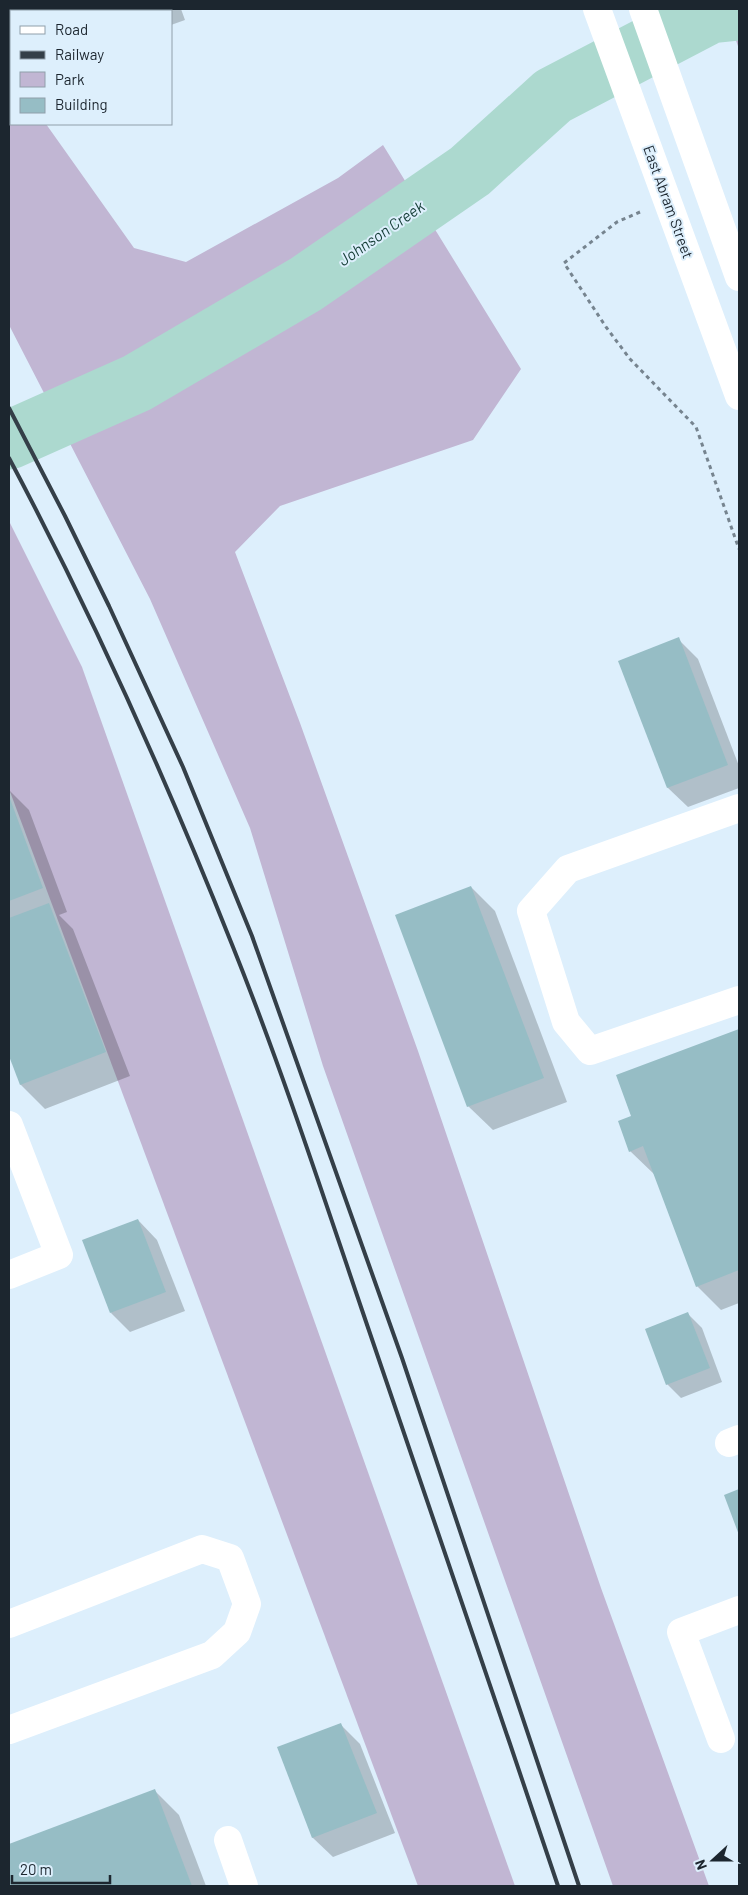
<svg xmlns="http://www.w3.org/2000/svg" width="748" height="1895" font-family="Barlow,sans-serif">
  <rect width="100%" height="100%" fill="#ddeffc"/>
  <g fill="#c1b6d3">
    <path d="M725,9H739V49Z"/>
    <path d="M9,72L11,75V124H46L134,248L186,262L338,178L383,145L521,369L473,440L280,506L235,552L300,723L418,1051L601,1588L709,1886H613L323,1066L250,828L150,599L9,325Z"/>
    <path d="M9,521L82,667L515,1886H418L9,789Z"/>
  </g>
  <g fill="#0003">
    <path d="M97,9H181L185,20L171,25V11H98Z"/>
    <path d="M678,639L698,659L739,766V788L688,807L668,788L620,661Z"/>
    <path d="M9,790L29,810L67,912L59,915L73,929L130,1076L45,1109L21,1085L9,1053Z"/>
    <path d="M471,887L495,911L567,1102L493,1130L468,1106Z"/>
    <path d="M739,1031V1303L721,1310L697,1286L655,1175L630,1151L633,1116L618,1076Z"/>
    <path d="M138,1220L157,1240L185,1311L130,1332L111,1313Z"/>
    <path d="M688,1314L702,1328L722,1382L681,1398L667,1384Z"/>
    <path d="M340,1724L360,1744L395,1833L333,1857L313,1838L279,1748Z"/>
    <path d="M155,1791L179,1815L206,1886H9V1846Z"/>
  </g>
  <g fill="none" stroke-linecap="round" stroke-linejoin="round">
    <path stroke="#acd9cf" stroke-width="59" d="M9,440L137,383L306,284L470,171L553,96L710,14L739,11"/>
  </g>
  <g fill="#96bdc5">
    <path d="M96,9H124L118,11H97Z"/>
    <path d="M679,637L728,765L667,788L618,661Z"/>
    <path d="M9,796L43,888L9,901Z"/>
    <path d="M471,886L544,1078L467,1107L395,915Z"/>
    <path d="M49,903L106,1052L20,1085L9,1056V918Z"/>
    <path d="M739,1029V1270L696,1287L643,1146L629,1152L618,1121L631,1116L616,1075Z"/>
    <path d="M138,1219L166,1292L110,1313L82,1240Z"/>
    <path d="M688,1312L710,1368L666,1385L645,1329Z"/>
    <path d="M739,1489V1535L724,1495Z"/>
    <path d="M341,1723L377,1813L312,1838L277,1747Z"/>
    <path d="M155,1789L192,1886H9V1844Z"/>
  </g>
  <g fill="none" stroke-linecap="round" stroke-linejoin="round">
    <path stroke="#76848f" stroke-width="3" stroke-dasharray="4 4" stroke-linecap="butt" d="M640,212L617,222L564,263L606,327L630,359L696,427L739,549"/>
    <g stroke="#fff" stroke-width="28">
      <path d="M739,808L568,869L531,911L566,1022L590,1051L739,1000"/>
      <path d="M9,1125L59,1255L9,1275"/>
      <path d="M729,1443L739,1439"/>
      <path d="M9,1624L202,1549L230,1558L247,1604L237,1632L212,1655L9,1730"/>
      <path d="M721,1739L681,1632L739,1610"/>
      <path d="M228,1840L244,1886"/>
    </g>
    <g stroke="#fff" stroke-width="28">
      <path d="M597,9L739,396"/>
      <path d="M643,9L739,277"/>
    </g>
    <g stroke="#343f48" stroke-width="4">
      <path d="M9,408L65,516L109,606L183,767L252,936L402,1358L579,1886"/>
      <path d="M9,458C93,616 167,781 233,947C281,1067 321,1189 362,1310C429,1502 493,1694 558,1886"/>
    </g>
  </g>
  <g text-anchor="middle" stroke-width="4" stroke-linejoin="round" paint-order="stroke">
    <g font-size="15" fill="#1c262f" stroke="#ddeffc">
      <text transform="translate(668 202) rotate(70)" y="5">East Abram Street</text>
    </g>
    <g font-size="16" font-style="italic" fill="#143d36" stroke="#ddeffc">
      <text transform="translate(381 233) rotate(-35)" y="6">Johnson Creek</text>
    </g>
  </g>
  <rect width="748" height="1895" fill="none" stroke="#1c262f" stroke-width="20"/>
  <rect x="10" y="10" width="162" height="115" fill="#ddeffc" stroke="#909faa"/>
  <rect x="20" y="26" width="25" height="8" fill="#ffffff" stroke="#909faa"/>
  <text x="55" y="35" font-size="15" fill="#1c262f">Road</text>
  <rect x="20" y="51" width="25" height="8" fill="#343f48" stroke="#909faa"/>
  <text x="55" y="60" font-size="15" fill="#1c262f">Railway</text>
  <rect x="20" y="72" width="25" height="15" fill="#c1b6d3" stroke="#909faa"/>
  <text x="55" y="85" font-size="15" fill="#1c262f">Park</text>
  <rect x="20" y="98" width="25" height="15" fill="#96bdc5" stroke="#909faa"/>
  <text x="55" y="110" font-size="15" fill="#1c262f">Building</text>
  <g transform="translate(713 1860) rotate(249)" stroke="#ddeffc" stroke-width="4" paint-order="stroke">
  <path d="M0-4L9 19L0 12L-9 19Z" fill="#1c262f"/>
  <text y="-8" font-size="14" font-weight="bold" text-anchor="middle" fill="#1c262f">N</text>
  </g>
  <path d="M12 1875v8h98v-8" fill="none" stroke="#1c262f" stroke-width="2.5"/>
  <text x="20" y="1875" font-size="15" fill="#1c262f" stroke="#ddeffc" stroke-width="4" paint-order="stroke">20 m</text>
</svg>
